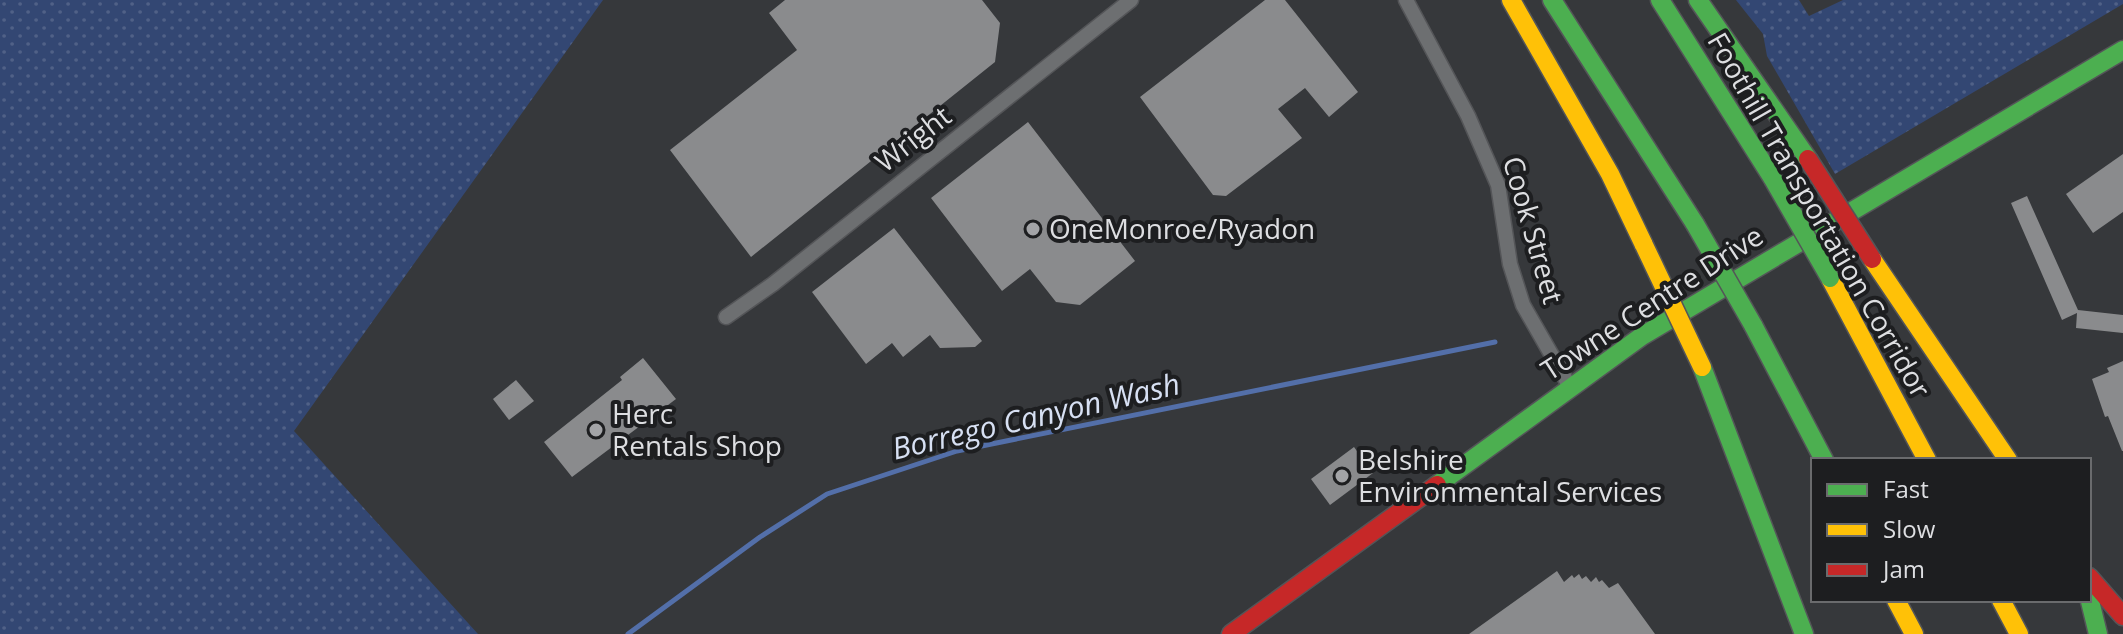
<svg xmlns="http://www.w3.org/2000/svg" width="2123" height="634" font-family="'Open Sans',sans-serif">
  <defs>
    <pattern id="grass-dots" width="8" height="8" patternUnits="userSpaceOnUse" patternTransform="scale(2)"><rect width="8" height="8" fill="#334773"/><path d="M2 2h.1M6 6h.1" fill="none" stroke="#506187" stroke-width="1.8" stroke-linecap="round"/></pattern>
  </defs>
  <rect width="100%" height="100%" fill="#36383b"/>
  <g fill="url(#grass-dots)">
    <path d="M0,0H603L294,431L478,634H0Z"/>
    <path d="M1736,0H1799L1809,16L1843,0H2123V4L1835,174L1767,56L1763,34Z"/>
  </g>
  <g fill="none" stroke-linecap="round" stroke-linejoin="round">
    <path stroke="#536fa9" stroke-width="5" d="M628,634L760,537L827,494L957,451L1495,342"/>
  </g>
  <g fill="#8a8b8d">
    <path d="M785,0H982L1000,23L995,62L751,257L670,150L797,50L769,13Z"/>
    <path d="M1265,0H1285L1358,92L1329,117L1305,88L1278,109L1302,138L1226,196L1213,195L1140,97Z"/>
    <path d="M1028,122L1135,261L1080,305L1056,302L1030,269L1002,291L931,198Z"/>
    <path d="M2123,154V212L2093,233L2066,194Z"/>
    <path d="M2027,196L2078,310L2123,315V333L2076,328L2077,313L2062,320L2011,203Z"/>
    <path d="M894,228L982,341L975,347L940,348L930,335L903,357L892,343L866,364L812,292Z"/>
    <path d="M643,358L676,399L572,477L544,442L622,380L620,377Z"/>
    <path d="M2123,361V451H2122L2108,416L2105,417L2092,379L2109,372L2107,368Z"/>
    <path d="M516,380L534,401L509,420L493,399Z"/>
    <path d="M1354,447L1373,473L1330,505L1311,479Z"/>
    <path d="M1557,571L1564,582L1572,575L1574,578L1579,574L1582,579L1586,576L1591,582L1596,577L1599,582L1602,580L1609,588L1618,583L1655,634H1469Z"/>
  </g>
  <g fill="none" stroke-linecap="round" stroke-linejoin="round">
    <g stroke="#545558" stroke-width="17">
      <g id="street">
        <path d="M1406,0L1468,116L1498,185L1510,264L1523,305L1570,387"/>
        <path d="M726,317L773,284L1131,0"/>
      </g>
    </g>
    <g stroke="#545558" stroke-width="21">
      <g id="fast">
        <path d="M1552,0L1695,224"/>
        <path d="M1660,0L1773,179"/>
        <path d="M1698,0L1808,159"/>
        <path d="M1753,325L1824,460"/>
        <path d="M1702,367L1804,634"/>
        <path d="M1437,485L1642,336L2123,50"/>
        <path d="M2089,597L2098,634"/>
      </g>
    </g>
    <g stroke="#545558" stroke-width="21">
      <g id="slow">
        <path d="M1511,0L1610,174L1644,245"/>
        <path d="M1872,259L2008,460"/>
        <path d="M1830,278L1927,460"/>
        <path d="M1896,600L1914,634"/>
        <path d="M2001,600L2019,634"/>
      </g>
    </g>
    <g stroke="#545558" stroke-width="21">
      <g id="jam">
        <path d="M2089,577L2123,616"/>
        <path d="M1231,634L1437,485"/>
      </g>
    </g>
    <use href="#street" stroke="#6d6f71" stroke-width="14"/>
    <use href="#fast" stroke="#4caf50" stroke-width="18"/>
    <use href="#slow" stroke="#ffc107" stroke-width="18"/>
    <use href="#jam" stroke="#c62828" stroke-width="18"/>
    <g stroke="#545558" stroke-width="21" stroke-linecap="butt">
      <g id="fast-bridge">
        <path d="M1773,179L1830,278"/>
        <path d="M1695,224L1753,325"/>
      </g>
    </g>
    <g stroke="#545558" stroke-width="21" stroke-linecap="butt">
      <path id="slow-bridge" d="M1644,245L1702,367"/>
    </g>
    <g stroke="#545558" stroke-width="21" stroke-linecap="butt">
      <path id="jam-bridge" d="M1808,159L1872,259"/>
    </g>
    <use href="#fast-bridge" stroke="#4caf50" stroke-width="18"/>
    <use href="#slow-bridge" stroke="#ffc107" stroke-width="18"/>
    <use href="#jam-bridge" stroke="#c62828" stroke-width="18"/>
  </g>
  <g fill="#a3a4a7" stroke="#1d1e20" stroke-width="3">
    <circle cx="1033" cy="229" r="8"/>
    <circle cx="596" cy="430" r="8"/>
    <circle cx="1342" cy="476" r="8"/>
  </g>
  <g text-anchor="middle" stroke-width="8" stroke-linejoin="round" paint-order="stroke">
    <g font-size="28" fill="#dddee1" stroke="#1d1e20">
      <text transform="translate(913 139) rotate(-38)" y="10">Wright</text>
      <text transform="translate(1819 215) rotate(60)" y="10">Foothill Transportation Corridor</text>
      <text transform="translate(1533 230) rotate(74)" y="10">Cook Street</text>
      <text transform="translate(1652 303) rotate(-33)" y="10">Towne Centre Drive</text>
    </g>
    <g font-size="28" fill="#dddee1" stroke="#1d1e20" text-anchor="start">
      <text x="1049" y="239">OneMonroe/Ryadon</text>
      <text x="612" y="424">Herc<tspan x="612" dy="32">Rentals Shop</tspan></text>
      <text x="1358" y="470">Belshire<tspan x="1358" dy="32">Environmental Services</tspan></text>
    </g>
    <g font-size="30" font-style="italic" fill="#d7e0f3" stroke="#1d1e20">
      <text transform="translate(1036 417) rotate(-13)" y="10">Borrego Canyon Wash</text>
    </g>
  </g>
  <rect x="1811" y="458" width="280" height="144" fill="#1d1e20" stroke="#6a6b6d" stroke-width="2"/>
  <rect x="1827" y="484" width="40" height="12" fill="#4caf50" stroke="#6a6b6d" stroke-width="2"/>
  <text x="1883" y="498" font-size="24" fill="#dddee1">Fast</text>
  <rect x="1827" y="524" width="40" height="12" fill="#ffc107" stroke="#6a6b6d" stroke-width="2"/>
  <text x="1883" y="538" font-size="24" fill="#dddee1">Slow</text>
  <rect x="1827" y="564" width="40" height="12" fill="#c62828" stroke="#6a6b6d" stroke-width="2"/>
  <text x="1883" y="578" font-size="24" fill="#dddee1">Jam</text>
</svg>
